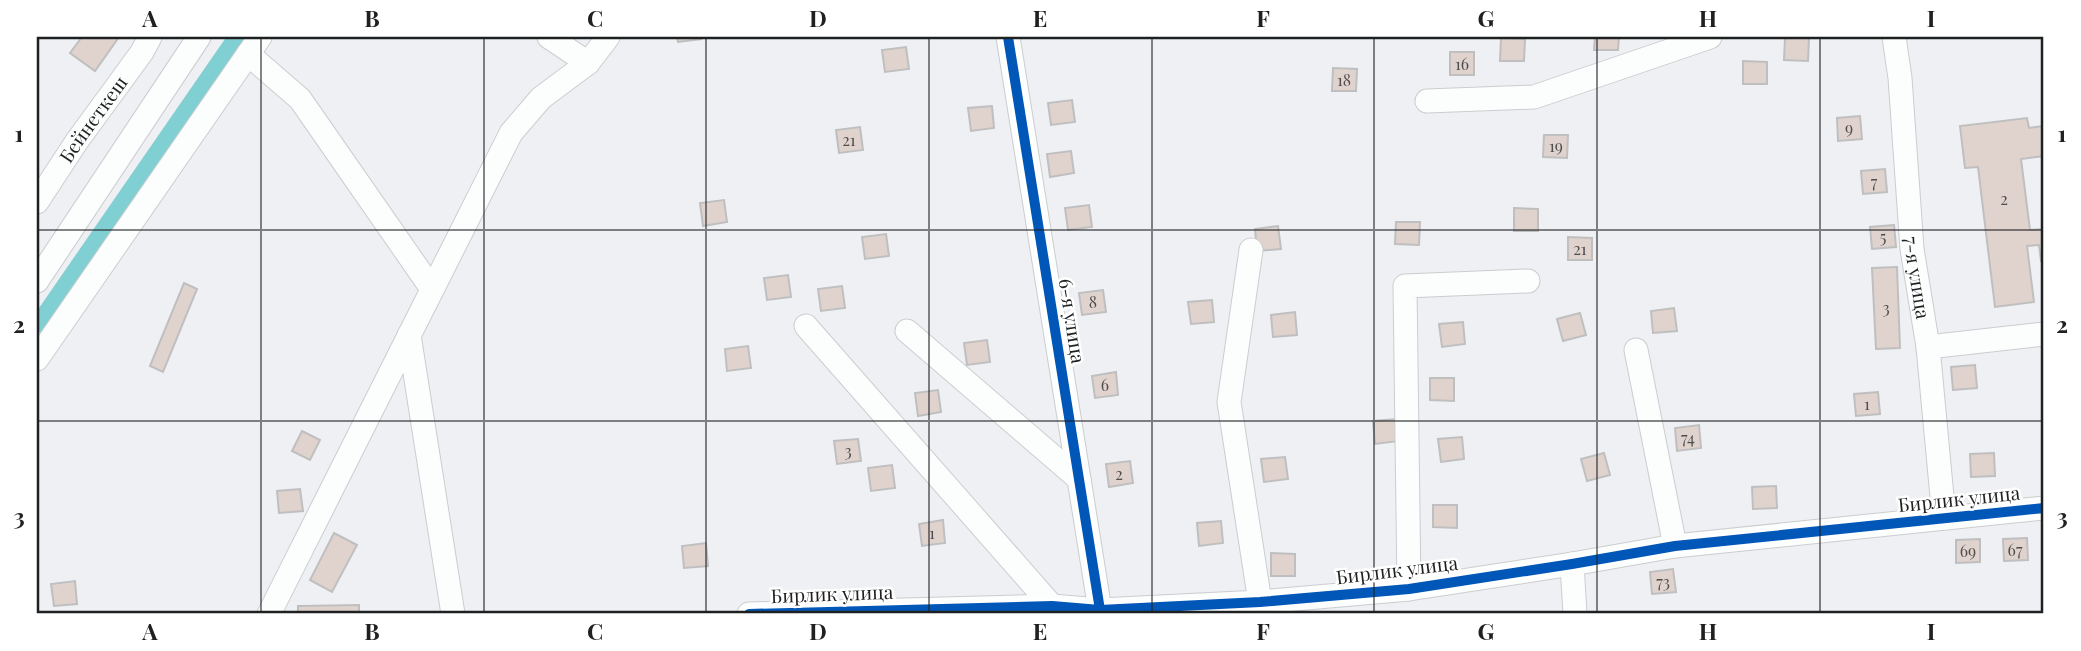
<svg xmlns="http://www.w3.org/2000/svg" width="2081" height="651" font-family="'Playfair Display',serif">
  <rect width="100%" height="100%" fill="#eef0f3"/>
  <g fill="none" stroke-linecap="round" stroke-linejoin="round">
    <path stroke="#80cfd2" stroke-width="16" d="M37,325L236,37"/>
  </g>
  <g fill="#e0d3ce" stroke="#bfbfc0" stroke-width="2">
    <path d="M82,37H119L95,71L70,53Z"/>
    <path d="M677,37H701V39L678,42Z"/>
    <path d="M1595,37H1619L1618,50H1594Z"/>
    <path d="M1501,38L1525,39L1524,61H1500Z"/>
    <path d="M1785,38H1809L1808,61L1784,60Z"/>
    <path d="M906,47L909,69L885,72L882,50Z"/>
    <rect x="1450" y="52" width="24" height="23"/>
    <path d="M1743,61L1767,62V84H1743Z"/>
    <path d="M1333,68L1357,69L1356,91H1332Z"/>
    <path d="M1072,100L1075,122L1051,125L1048,103Z"/>
    <path d="M992,106L994,128L971,131L968,108Z"/>
    <path d="M1860,116L1862,139L1838,141L1837,118Z"/>
    <path d="M2027,118L2029,128L2044,126V156L2021,159L2030,230L2044,229V261H2041L2039,245L2027,246L2034,302L1995,307L1978,167L1965,168L1960,126Z"/>
    <path d="M860,127L863,150L839,153L836,130Z"/>
    <path d="M1544,135H1568L1567,158L1543,157Z"/>
    <path d="M1071,151L1074,173L1050,177L1047,154Z"/>
    <path d="M1885,169L1887,192L1863,194L1861,171Z"/>
    <path d="M724,200L727,222L703,226L700,203Z"/>
    <path d="M1089,205L1092,227L1068,230L1065,208Z"/>
    <path d="M1514,208L1538,209V231H1514Z"/>
    <path d="M1396,222H1420L1419,245L1395,244Z"/>
    <path d="M1894,225L1896,247L1872,249L1870,227Z"/>
    <path d="M1278,226L1281,249L1257,251L1255,229Z"/>
    <path d="M886,234L889,256L865,259L862,237Z"/>
    <path d="M1568,237L1592,238V260H1568Z"/>
    <path d="M1897,267L1900,348L1876,349L1872,268Z"/>
    <path d="M788,275L791,297L767,300L764,278Z"/>
    <path d="M184,283L197,289L163,372L150,366Z"/>
    <path d="M842,286L845,308L821,311L818,289Z"/>
    <path d="M1103,290L1106,312L1082,315L1079,293Z"/>
    <path d="M1212,300L1214,322L1191,324L1188,302Z"/>
    <path d="M1674,308L1677,331L1653,333L1651,311Z"/>
    <path d="M1295,312L1297,335L1273,337L1271,315Z"/>
    <path d="M1580,313L1586,335L1563,341L1557,319Z"/>
    <path d="M1463,322L1465,344L1442,347L1439,324Z"/>
    <path d="M987,340L990,362L967,365L964,343Z"/>
    <path d="M748,346L751,368L727,371L725,349Z"/>
    <path d="M1975,365L1977,388L1953,390L1951,367Z"/>
    <path d="M1116,372L1118,395L1095,398L1092,376Z"/>
    <path d="M1430,378H1454V401L1430,400Z"/>
    <path d="M938,390L941,412L918,416L915,393Z"/>
    <path d="M1878,392L1880,414L1856,416L1854,394Z"/>
    <path d="M1397,419L1399,441L1375,444L1373,421Z"/>
    <path d="M1699,425L1701,448L1677,451L1675,428Z"/>
    <path d="M302,431L320,440L310,460L292,451Z"/>
    <path d="M1462,437L1464,459L1441,462L1438,439Z"/>
    <path d="M858,439L861,461L837,464L834,441Z"/>
    <path d="M1604,453L1610,475L1587,481L1581,459Z"/>
    <path d="M1994,453L1995,476L1971,477L1970,454Z"/>
    <path d="M1285,457L1288,479L1264,482L1261,459Z"/>
    <path d="M1130,461L1133,483L1109,487L1106,464Z"/>
    <path d="M892,465L895,488L871,491L868,468Z"/>
    <path d="M1776,486L1777,508L1753,509L1752,487Z"/>
    <path d="M300,489L303,511L279,513L277,491Z"/>
    <path d="M1433,505H1457V528L1433,527Z"/>
    <path d="M943,520L945,543L922,546L919,524Z"/>
    <path d="M1221,521L1223,543L1199,546L1197,523Z"/>
    <path d="M334,533L357,545L332,592L310,580Z"/>
    <path d="M2027,538L2028,560L2004,561L2003,539Z"/>
    <path d="M1980,539V562L1956,563V540Z"/>
    <path d="M706,543L708,566L684,568L682,546Z"/>
    <path d="M1271,553L1295,554V576H1271Z"/>
    <path d="M1673,569L1676,592L1652,594L1650,572Z"/>
    <path d="M75,581L77,604L54,606L51,584Z"/>
    <path d="M359,605V614H298V606Z"/>
  </g>
  <g fill="none" stroke-linecap="round" stroke-linejoin="round">
    <g stroke="#cbcdcf" stroke-width="25">
      <g id="minor">
        <path d="M549,37L588,63"/>
        <path d="M1008,37L1100,610"/>
        <path id="s1" d="M1894,37L1900,78L1912,249L1928,347L1944,518"/>
        <path d="M248,54L300,99L432,289"/>
        <path d="M1427,101L1534,97L1710,37"/>
        <path id="s2" d="M37,202L77,141L142,52L150,37"/>
        <path d="M1251,250L1229,402L1260,602"/>
        <path d="M37,281L199,37"/>
        <path d="M806,326L1052,606"/>
        <path d="M907,331L1079,479"/>
        <path d="M409,335L453,614"/>
        <path d="M1928,347L2044,334"/>
        <path d="M1636,350L1675,546"/>
        <path d="M37,359L260,37"/>
        <path d="M1572,564L1575,614"/>
        <path d="M1409,589L1405,286L1528,281"/>
        <path d="M269,614L511,133L541,98L588,63L608,37"/>
        <path d="M749,614L1052,606L1100,610L1260,602L1409,589L1572,564L1675,546L2044,508"/>
      </g>
    </g>
    <use href="#minor" stroke="#fcfdfd" stroke-width="23"/>
    <g stroke="#fff" stroke-width="15">
      <g id="cycleway">
        <path d="M1008,37L1100,610"/>
        <path d="M749,614L1052,606L1100,610L1260,602L1409,589L1572,564L1675,546L2044,508"/>
      </g>
    </g>
    <use href="#cycleway" stroke="#0057b8" stroke-width="10"/>
  </g>
  <path fill="none" stroke="#1f2022" stroke-width="2" stroke-opacity="0.55" d="M261,37V614M484,37V614M706,37V614M929,37V614M1152,37V614M1374,37V614M1597,37V614M1820,37V614M37,230H2044M37,421H2044"/>
  <g text-anchor="middle" stroke-width="5" stroke-linejoin="round" paint-order="stroke">
    <g font-size="16" fill="#4f4d4d">
      <text x="1462" y="70">16</text>
      <text x="1344" y="86">18</text>
      <text x="1849" y="134">9</text>
      <text x="849" y="146">21</text>
      <text x="1556" y="152">19</text>
      <text x="1874" y="188">7</text>
      <text x="2004" y="205">2</text>
      <text x="1883" y="243">5</text>
      <text x="1580" y="255">21</text>
      <text x="1093" y="308">8</text>
      <text x="1886" y="314">3</text>
      <text x="1105" y="391">6</text>
      <text x="1867" y="410">1</text>
      <text x="1688" y="444">74</text>
      <text x="848" y="457">3</text>
      <text x="1119" y="480">2</text>
      <text x="932" y="539">1</text>
      <text x="2015" y="556">67</text>
      <text x="1968" y="557">69</text>
      <text x="1663" y="588">73</text>
    </g>
    <g font-size="19" fill="#1f2022" stroke="#fff">
      <text dy="7" stroke="none"><textPath href="#s2" startOffset="100">Бейнеткеш</textPath></text>
      <text dy="7" stroke="none"><textPath href="#s1" startOffset="242">7-я улица</textPath></text>
      <text transform="translate(1072 321) rotate(81)" y="7">6-я улица</text>
      <text transform="translate(1959 499) rotate(-6)" y="7">Бирлик улица</text>
      <text transform="translate(1397 570) rotate(-7)" y="7">Бирлик улица</text>
      <text transform="translate(832 594) rotate(-2)" y="7">Бирлик улица</text>
    </g>
  </g>
  <rect width="2081" height="651" fill="none" stroke="#ffffff" stroke-width="77"/>
  <rect x="38" y="38" width="2004" height="574" fill="none" stroke="#1f2022" stroke-width="2.5"/>
  <g font-size="23" text-anchor="middle" font-weight="bold" fill="#1f2022">
    <text x="150" y="27">A</text>
    <text x="372" y="27">B</text>
    <text x="595" y="27">C</text>
    <text x="818" y="27">D</text>
    <text x="1040" y="27">E</text>
    <text x="1263" y="27">F</text>
    <text x="1486" y="27">G</text>
    <text x="1708" y="27">H</text>
    <text x="1931" y="27">I</text>
    <text x="19" y="142">1</text>
    <text x="2062" y="142">1</text>
    <text x="19" y="333">2</text>
    <text x="2062" y="333">2</text>
    <text x="19" y="525">3</text>
    <text x="2062" y="525">3</text>
    <text x="150" y="640">A</text>
    <text x="372" y="640">B</text>
    <text x="595" y="640">C</text>
    <text x="818" y="640">D</text>
    <text x="1040" y="640">E</text>
    <text x="1263" y="640">F</text>
    <text x="1486" y="640">G</text>
    <text x="1708" y="640">H</text>
    <text x="1931" y="640">I</text>
  </g>
</svg>
